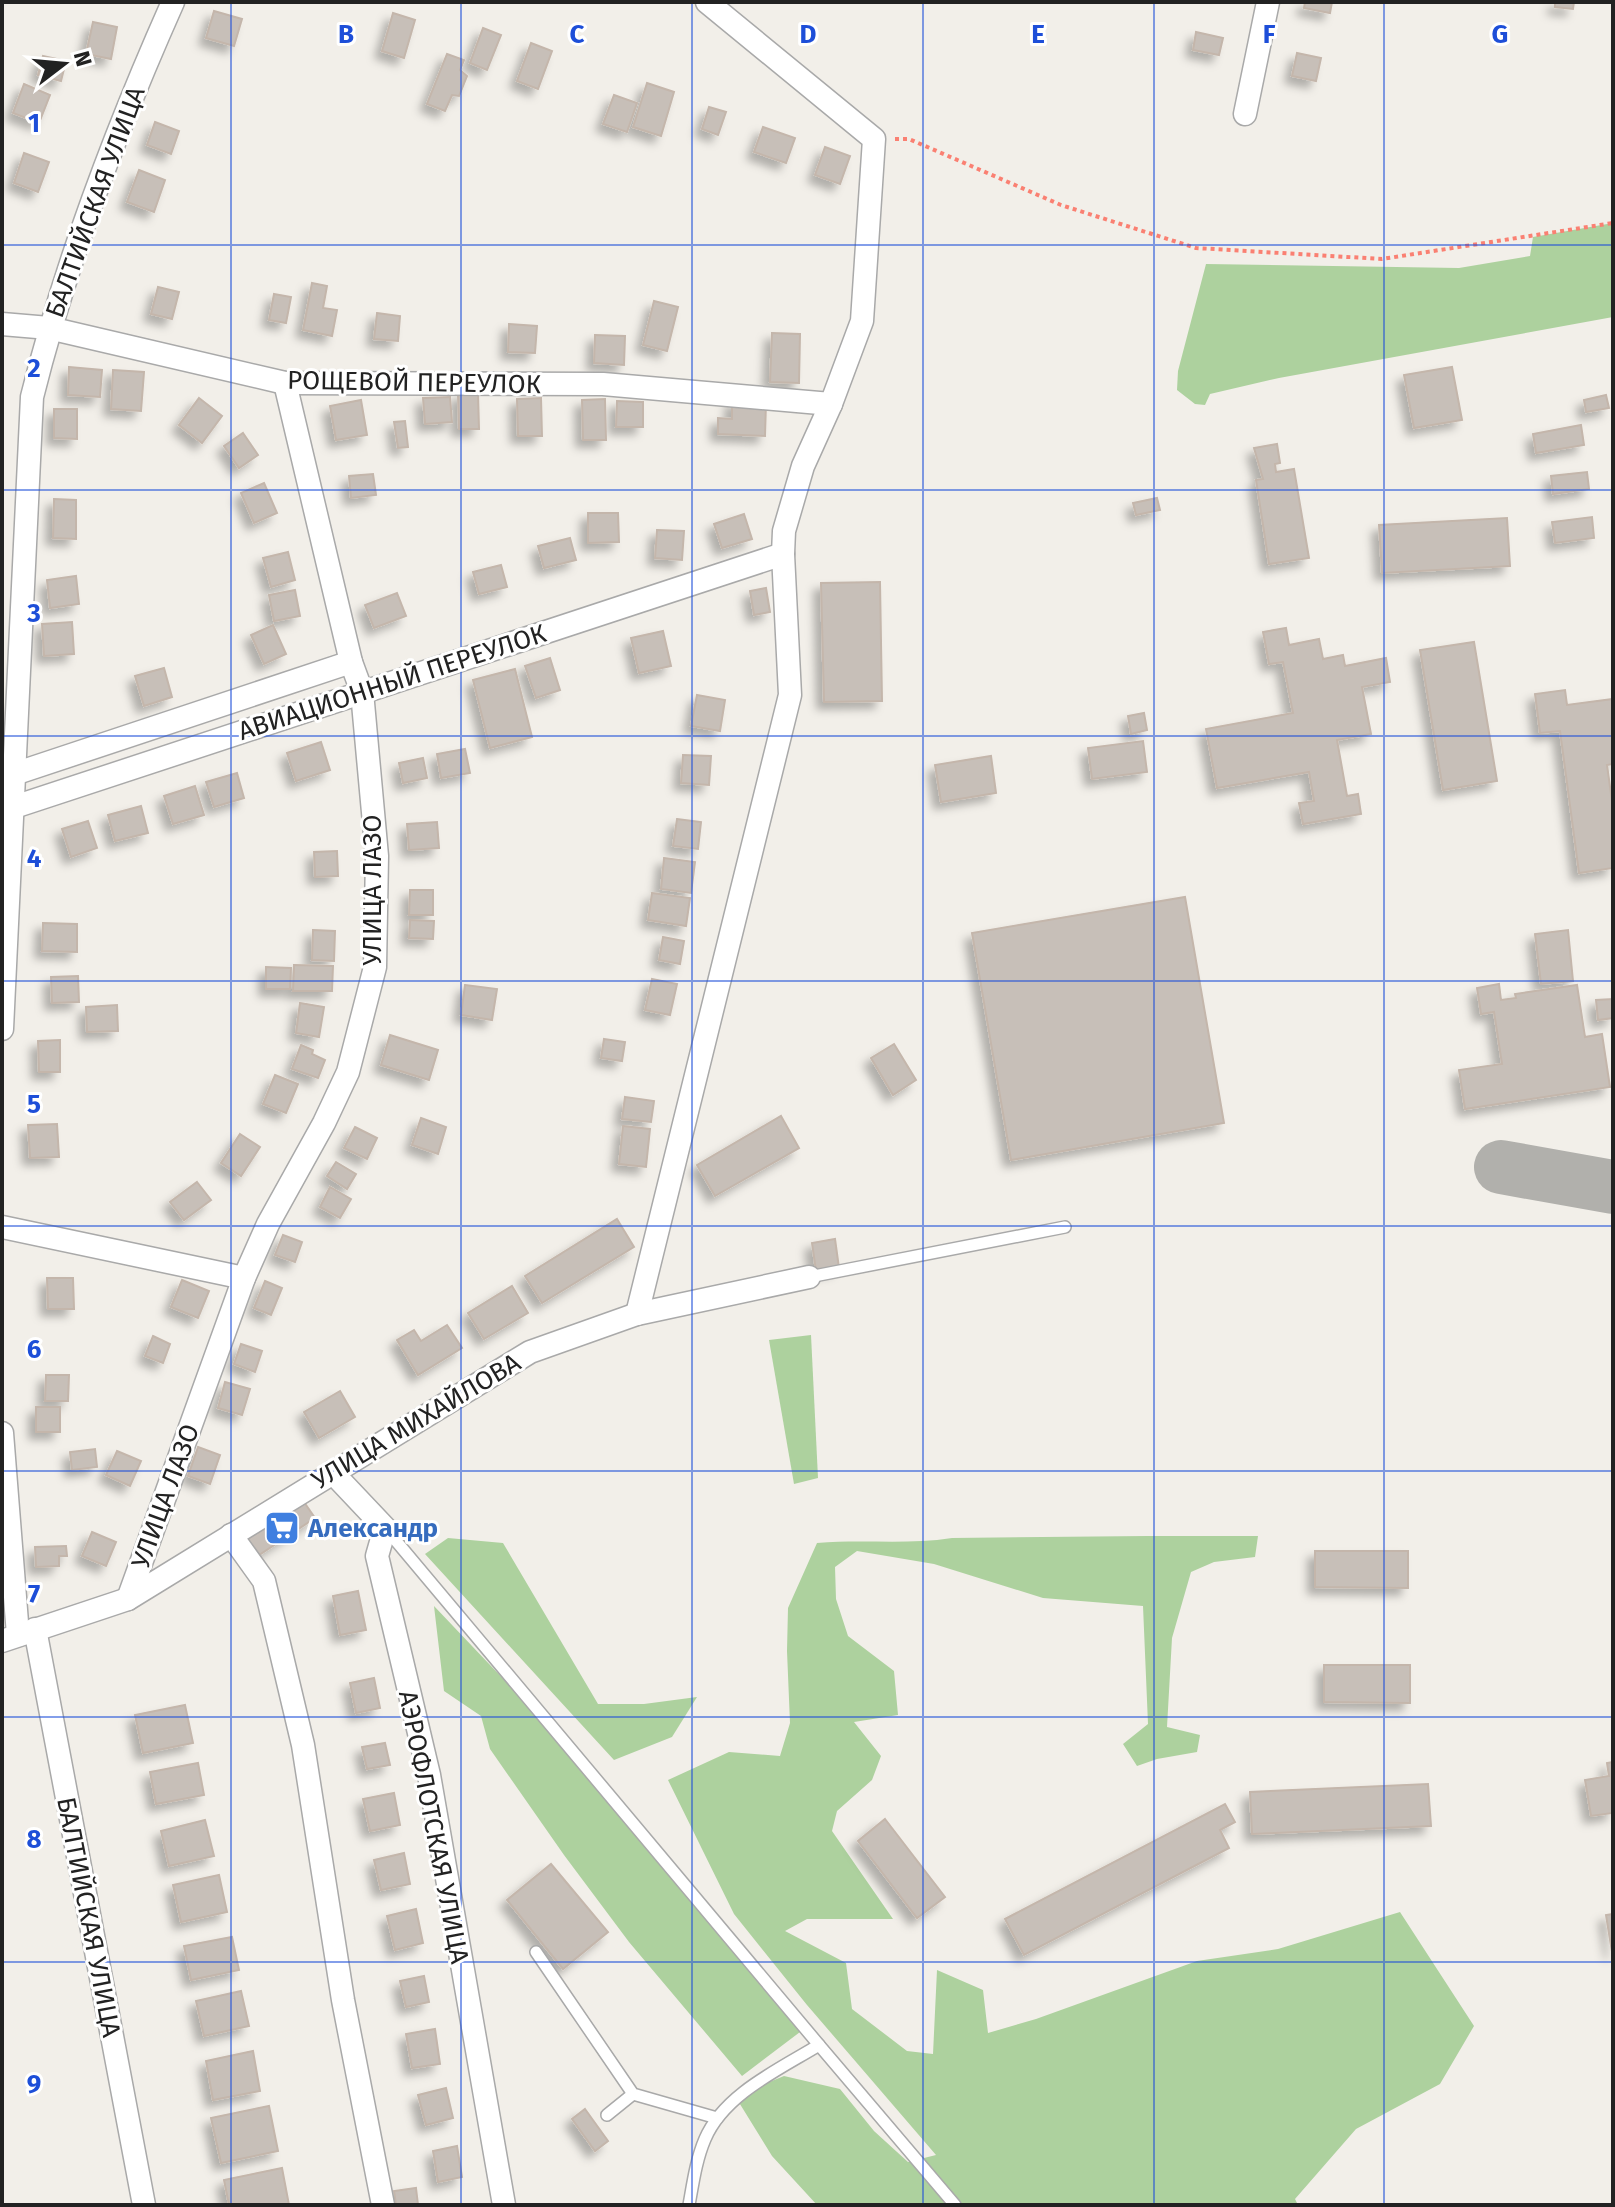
<svg xmlns="http://www.w3.org/2000/svg" width="1615" height="2207" font-family="'Fira Sans',sans-serif">
  <defs>
    <filter id="shadow"><feDropShadow dx="-7" dy="7" stdDeviation="4" flood-color="#0004"/></filter>
  </defs>
  <rect width="100%" height="100%" fill="#f2efe9"/>
  <g fill="#add19e">
    <path d="M1613,223V317L1279,378L1210,394L1205,405L1195,404L1177,390L1178,371L1206,264L1459,268L1530,256L1533,237Z"/>
    <path d="M811,1335L818,1478L794,1484L769,1340Z"/>
    <path d="M1147,1536H1258L1255,1557L1214,1562L1191,1572L1172,1638L1167,1727L1200,1735L1197,1752L1157,1759L1137,1766L1123,1744L1148,1724L1143,1606L1043,1598L934,1564L857,1551L835,1567L836,1599L848,1636L894,1671L898,1715L854,1722L881,1756L872,1780L837,1811L832,1831L893,1919H807L785,1931L846,1963L852,2009L907,2051L933,2054L937,1970L983,1990L988,2033L1036,2019L1197,1961L1278,1949L1400,1912L1474,2026L1440,2084L1356,2129L1295,2199L1298,2205H817L772,2156L735,2096L784,2076L840,2089L874,2131L908,2162L936,2155L807,2005L734,1914L668,1780L729,1752L780,1756L790,1723L787,1651L788,1608L817,1543C862,1539 907,1545 952,1538Z"/>
    <path d="M448,1538L503,1543L598,1704H644L697,1697L672,1737L614,1760L425,1554Z"/>
    <path d="M434,1606L625,1807L800,2032L742,2076L629,1942L564,1855L490,1749L481,1716L444,1691Z"/>
  </g>
  <g fill="none" stroke-linecap="round" stroke-linejoin="round">
    <path stroke="#b1b0ac" stroke-width="54" d="M1501,1167L1613,1187"/>
  </g>
  <g fill="#c7bfb8" stroke="#c4b6ab" stroke-width="2" filter="url(#shadow)">
    <path d="M1305,2H1332L1330,13L1304,8Z"/>
    <path d="M1555,2H1574L1573,9L1555,7Z"/>
    <path d="M214,11L242,19L234,46L206,38Z"/>
    <path d="M393,13L415,20L404,58L382,51Z"/>
    <path d="M93,22L117,27L111,59L86,54Z"/>
    <path d="M483,28L501,35L487,70L470,63Z"/>
    <path d="M1196,32L1223,38L1219,55L1193,50Z"/>
    <path d="M531,43L552,51L538,89L517,81Z"/>
    <path d="M1297,53L1321,58L1316,81L1292,76Z"/>
    <path d="M447,54L464,60L460,70L467,76L459,96L452,95L445,111L427,104Z"/>
    <path d="M43,56L66,61L61,81L38,75Z"/>
    <path d="M647,83L674,92L661,136L633,127Z"/>
    <path d="M24,84L50,95L39,123L13,113Z"/>
    <path d="M614,95L637,103L627,132L603,124Z"/>
    <path d="M709,107L726,112L718,135L702,129Z"/>
    <path d="M155,122L179,131L171,154L147,145Z"/>
    <path d="M763,127L795,138L786,163L754,152Z"/>
    <path d="M825,147L850,156L840,184L815,175Z"/>
    <path d="M24,153L49,162L38,192L14,183Z"/>
    <path d="M139,170L165,180L154,212L127,202Z"/>
    <path d="M312,283L327,286L323,308L337,310L332,336L303,330Z"/>
    <path d="M158,287L179,292L172,319L151,314Z"/>
    <path d="M274,294L291,297L286,323L269,320Z"/>
    <path d="M654,301L678,307L667,351L643,345Z"/>
    <path d="M377,313L400,316L398,341L374,339Z"/>
    <path d="M509,324L537,326L535,353L508,352Z"/>
    <path d="M772,333L800,334L799,383L770,382Z"/>
    <path d="M595,335L625,336L624,365L594,363Z"/>
    <path d="M69,367L102,370L100,397L68,395Z"/>
    <path d="M1452,367L1462,420L1414,428L1404,375Z"/>
    <path d="M113,370L144,372L141,411L111,409Z"/>
    <path d="M478,393L479,429H459L458,394Z"/>
    <path d="M1606,395L1609,408L1586,412L1584,400Z"/>
    <path d="M450,397L452,422L425,424L423,398Z"/>
    <path d="M199,398L222,416L202,443L179,425Z"/>
    <path d="M541,398L542,436H518L517,399Z"/>
    <path d="M605,399L606,440H583L582,400Z"/>
    <path d="M361,400L367,435L336,440L330,406Z"/>
    <path d="M732,400L766,402L765,436L718,434V418L732,419Z"/>
    <path d="M617,401L643,402V427H616Z"/>
    <path d="M54,409H77V439L54,438Z"/>
    <path d="M405,421L408,447L398,448L394,422Z"/>
    <path d="M1581,425L1584,445L1536,453L1533,434Z"/>
    <path d="M243,433L258,455L239,468L224,446Z"/>
    <path d="M1277,444L1280,463L1275,464L1276,472L1294,469L1309,558L1269,564L1256,480L1263,479L1254,448Z"/>
    <path d="M1587,472L1589,489L1553,494L1551,476Z"/>
    <path d="M373,474L376,495L351,498L349,476Z"/>
    <path d="M264,483L277,513L254,523L241,493Z"/>
    <path d="M1157,498L1160,510L1136,515L1133,503Z"/>
    <path d="M54,499L76,500V539L53,538Z"/>
    <path d="M588,513H618L619,542L588,543Z"/>
    <path d="M744,514L752,539L722,548L714,524Z"/>
    <path d="M1592,517L1594,538L1555,543L1552,522Z"/>
    <path d="M1507,518L1510,566L1382,573L1379,525Z"/>
    <path d="M657,530L684,531L682,560L655,558Z"/>
    <path d="M570,538L576,560L544,568L538,546Z"/>
    <path d="M288,552L295,580L271,587L263,558Z"/>
    <path d="M501,565L507,587L479,594L473,572Z"/>
    <path d="M76,576L79,604L50,608L47,580Z"/>
    <path d="M880,582L882,701L824,702L821,583Z"/>
    <path d="M766,588L770,612L754,615L750,591Z"/>
    <path d="M295,590L300,616L274,621L269,595Z"/>
    <path d="M397,593L406,616L374,628L365,605Z"/>
    <path d="M72,622L74,654L44,656L42,624Z"/>
    <path d="M273,625L286,654L264,664L251,635Z"/>
    <path d="M1286,628L1289,645L1319,639L1323,659L1343,655L1345,666L1386,658L1390,682L1362,687L1371,734L1337,740L1347,796L1358,794L1361,814L1303,824L1299,803L1314,801L1309,772L1217,788L1206,729L1293,713L1283,662L1269,664L1263,632Z"/>
    <path d="M663,631L671,666L639,673L631,638Z"/>
    <path d="M1474,642L1497,781L1443,790L1420,650Z"/>
    <path d="M550,658L560,690L536,698L525,666Z"/>
    <path d="M164,668L172,697L144,706L135,676Z"/>
    <path d="M515,669L532,737L490,748L473,680Z"/>
    <path d="M1565,690L1567,705L1613,699V764L1607,765L1613,808V868L1579,873L1560,731L1540,733L1535,694Z"/>
    <path d="M697,695L725,700L720,731L691,726Z"/>
    <path d="M1144,713L1147,730L1131,734L1128,716Z"/>
    <path d="M1143,741L1147,772L1092,779L1088,748Z"/>
    <path d="M321,742L330,770L296,781L287,753Z"/>
    <path d="M465,749L470,773L441,778L437,754Z"/>
    <path d="M683,755L711,756L709,785L681,783Z"/>
    <path d="M991,756L996,793L941,802L935,765Z"/>
    <path d="M423,758L427,778L403,783L399,763Z"/>
    <path d="M237,773L244,798L214,807L206,782Z"/>
    <path d="M195,786L204,815L173,824L164,796Z"/>
    <path d="M141,806L148,833L115,841L108,815Z"/>
    <path d="M677,819L701,822L698,849L673,846Z"/>
    <path d="M88,821L97,848L71,857L62,829Z"/>
    <path d="M437,822L439,848L409,850L407,824Z"/>
    <path d="M337,851L338,876L315,877L314,852Z"/>
    <path d="M664,858L695,862L691,893L661,889Z"/>
    <path d="M410,890H433V915H409Z"/>
    <path d="M652,893L690,898L686,926L648,920Z"/>
    <path d="M1185,897L1224,1123L1011,1160L972,933Z"/>
    <path d="M410,920L434,921L433,939L409,938Z"/>
    <path d="M43,923L77,924V952L42,951Z"/>
    <path d="M313,930L335,931L334,961L312,960Z"/>
    <path d="M1568,930L1573,981L1541,984L1535,934Z"/>
    <path d="M663,937L684,941L680,964L659,960Z"/>
    <path d="M294,965L333,966L332,991H293Z"/>
    <path d="M266,967L291,968L290,989H266Z"/>
    <path d="M78,976L79,1002L52,1003L51,977Z"/>
    <path d="M652,979L677,984L670,1015L645,1010Z"/>
    <path d="M1499,984L1501,1000L1516,998L1515,994L1577,985L1585,1037L1602,1034L1610,1087L1465,1109L1459,1070L1502,1064L1494,1012L1481,1014L1477,988Z"/>
    <path d="M465,985L497,989L492,1020L461,1015Z"/>
    <path d="M1613,999V1018L1598,1020L1596,1000Z"/>
    <path d="M300,1003L324,1007L319,1037L296,1033Z"/>
    <path d="M117,1005L118,1031L87,1032L86,1007Z"/>
    <path d="M390,1035L438,1050L429,1080L381,1065Z"/>
    <path d="M604,1039L625,1042L622,1061L601,1058Z"/>
    <path d="M60,1040V1072H39L38,1041Z"/>
    <path d="M894,1044L916,1080L893,1095L871,1058Z"/>
    <path d="M301,1045L313,1050L312,1054L325,1060L318,1078L292,1069Z"/>
    <path d="M275,1075L298,1084L286,1113L263,1104Z"/>
    <path d="M625,1097L654,1101L651,1122L622,1119Z"/>
    <path d="M781,1116L799,1148L715,1196L697,1165Z"/>
    <path d="M421,1118L446,1127L438,1154L412,1145Z"/>
    <path d="M57,1124L59,1157L30,1158L28,1125Z"/>
    <path d="M623,1126L650,1129L646,1167L619,1164Z"/>
    <path d="M355,1127L377,1138L367,1159L344,1148Z"/>
    <path d="M240,1134L260,1147L241,1176L221,1163Z"/>
    <path d="M336,1162L356,1174L347,1189L327,1176Z"/>
    <path d="M197,1182L211,1200L184,1220L170,1202Z"/>
    <path d="M330,1187L351,1199L340,1218L320,1207Z"/>
    <path d="M617,1219L634,1247L542,1303L525,1276Z"/>
    <path d="M283,1235L302,1242L295,1262L275,1255Z"/>
    <path d="M835,1239L839,1268L816,1271L812,1243Z"/>
    <path d="M47,1278H73L74,1309H48Z"/>
    <path d="M182,1280L209,1291L198,1318L171,1307Z"/>
    <path d="M265,1281L282,1288L271,1315L254,1308Z"/>
    <path d="M512,1286L528,1313L484,1339L468,1313Z"/>
    <path d="M447,1325L462,1348L418,1375L397,1340L414,1330L421,1341Z"/>
    <path d="M153,1336L170,1344L163,1363L145,1356Z"/>
    <path d="M241,1344L262,1351L255,1372L234,1364Z"/>
    <path d="M46,1375H69L68,1401H45Z"/>
    <path d="M225,1382L250,1389L242,1415L218,1408Z"/>
    <path d="M340,1391L355,1417L319,1438L304,1412Z"/>
    <rect x="36" y="1407" width="24" height="25"/>
    <path d="M198,1447L220,1455L210,1484L188,1476Z"/>
    <path d="M95,1449L97,1467L72,1470L70,1452Z"/>
    <path d="M117,1451L141,1461L130,1486L106,1475Z"/>
    <path d="M304,1502L315,1518L259,1555L248,1539Z"/>
    <path d="M92,1532L116,1542L106,1566L82,1556Z"/>
    <path d="M66,1546L67,1556H59V1566L36,1567L35,1547Z"/>
    <path d="M1315,1551H1408V1588L1315,1587Z"/>
    <path d="M358,1591L366,1630L340,1635L333,1596Z"/>
    <path d="M1324,1665H1410V1703L1324,1702Z"/>
    <path d="M374,1678L380,1708L356,1713L350,1683Z"/>
    <path d="M185,1705L193,1743L143,1753L135,1715Z"/>
    <path d="M385,1743L390,1765L367,1769L362,1747Z"/>
    <path d="M1613,1762V1813L1591,1816L1585,1780L1609,1776L1607,1763Z"/>
    <path d="M198,1763L204,1795L156,1804L150,1772Z"/>
    <path d="M1428,1784L1431,1826L1252,1834L1250,1792Z"/>
    <path d="M394,1793L400,1825L370,1831L363,1799Z"/>
    <path d="M1225,1804L1235,1822L1220,1830L1229,1848L1024,1955L1005,1919Z"/>
    <path d="M885,1819L945,1897L917,1918L858,1841Z"/>
    <path d="M205,1820L214,1856L169,1866L161,1831Z"/>
    <path d="M404,1853L410,1884L381,1890L374,1860Z"/>
    <path d="M551,1864L608,1932L563,1969L507,1900Z"/>
    <path d="M219,1875L227,1912L181,1922L173,1885Z"/>
    <path d="M416,1909L423,1943L395,1950L387,1916Z"/>
    <path d="M1613,1914V1952H1612L1606,1915Z"/>
    <path d="M232,1937L239,1970L191,1980L184,1946Z"/>
    <path d="M424,1976L429,2002L406,2007L400,1981Z"/>
    <path d="M241,1991L249,2026L204,2036L196,2001Z"/>
    <path d="M435,2029L440,2064L412,2068L406,2034Z"/>
    <path d="M253,2051L260,2091L213,2100L206,2061Z"/>
    <path d="M446,2088L453,2118L426,2125L418,2095Z"/>
    <path d="M269,2106L278,2151L221,2163L211,2118Z"/>
    <path d="M585,2109L608,2141L595,2151L572,2119Z"/>
    <path d="M457,2146L462,2177L438,2182L433,2151Z"/>
    <path d="M282,2168L289,2205H229L224,2180Z"/>
    <path d="M416,2188L418,2205H396L394,2191Z"/>
  </g>
  <g fill="none" stroke-linecap="round" stroke-linejoin="round">
    <g stroke="#a9a9a9" stroke-width="14">
      <g id="service">
        <path d="M809,1277L1065,1227"/>
        <path d="M386,1529L819,2045"/>
        <path d="M536,1952L633,2094L717,2118"/>
        <path d="M607,2115L633,2094"/>
        <path d="M689,2205C693,2183 696,2160 705,2139C724,2094 780,2069 819,2045L955,2205"/>
      </g>
    </g>
    <g stroke="#a9a9a9" stroke-width="25">
      <g id="minor">
        <path d="M1245,114L1268,2"/>
        <path d="M2,324L49,328L285,383L603,384L831,404"/>
        <path d="M14,774L351,662"/>
        <path d="M2,811L783,554"/>
        <path d="M2,1029L32,397C66,261 116,130 173,2"/>
        <path d="M2,1227L244,1278"/>
        <path d="M637,1314L790,695L783,554L784,531L803,466L831,404L862,321L874,139L707,2"/>
        <path d="M2,1433L18,1635"/>
        <path d="M332,1472L385,1528L377,1556L429,1775L504,2205"/>
        <path d="M231,1535L264,1581L303,1745L343,2000L383,2205"/>
        <path d="M128,1599L244,1278L268,1224L324,1123L348,1072L375,967L377,856L362,692L351,662L285,383"/>
        <path d="M35,1629L144,2205"/>
        <path d="M2,1641L128,1599L530,1352L637,1314L809,1277"/>
      </g>
    </g>
    <path stroke="#fa8072" stroke-width="4" stroke-dasharray="4 4" stroke-linecap="butt" d="M895,139H909L1061,205L1196,248L1382,259L1613,223"/>
    <use href="#service" stroke="#fff" stroke-width="11"/>
    <use href="#minor" stroke="#fff" stroke-width="22"/>
  </g>
  <path fill="none" stroke="#1d4ed8" stroke-width="2" stroke-opacity="0.55" d="M231,2V2205M461,2V2205M692,2V2205M923,2V2205M1154,2V2205M1384,2V2205M2,245H1613M2,490H1613M2,736H1613M2,981H1613M2,1226H1613M2,1471H1613M2,1717H1613M2,1962H1613"/>
  <defs>
    <g id="supermarket-square" transform="scale(1.8)"><rect x="-9" y="-9" width="18" height="18" rx="4" fill="#3f7fe0" stroke="#fff"/><path d="M-6-5.5h2.5l.6 2H6L4.5 2H-2.5L-4.4-4H-6ZM-1.5 3.2a1.3 1.3 0 1 0 .1 0ZM3 3.2a1.3 1.3 0 1 0 .1 0Z" fill="#fff"/></g>
  </defs>
  <g fill-rule="evenodd">
    <use href="#supermarket-square" x="282" y="1528"/>
  </g>
  <g text-anchor="middle" stroke-width="6" stroke-linejoin="round" paint-order="stroke">
    <g font-size="26" fill="#222" stroke="#fff">
      <text transform="translate(95 202) rotate(-70)" y="9">БАЛТИЙСКАЯ УЛИЦА</text>
      <text transform="translate(414 382) rotate(1)" y="9">РОЩЕВОЙ ПЕРЕУЛОК</text>
      <text transform="translate(392 682) rotate(-18)" y="9">АВИАЦИОННЫЙ ПЕРЕУЛОК</text>
      <text transform="translate(372 890) rotate(-90)" y="9">УЛИЦА ЛАЗО</text>
      <text transform="translate(416 1421) rotate(-31)" y="9">УЛИЦА МИХАЙЛОВА</text>
      <text transform="translate(165 1496) rotate(-70)" y="9">УЛИЦА ЛАЗО</text>
      <text transform="translate(434 1827) rotate(79)" y="9">АЭРОФЛОТСКАЯ УЛИЦА</text>
      <text transform="translate(89 1917) rotate(79)" y="9">БАЛТИЙСКАЯ УЛИЦА</text>
    </g>
    <g font-size="26" font-weight="bold" fill="#366cbe" stroke="#fff" text-anchor="start">
      <text x="308" y="1537">Александр</text>
    </g>
  </g>
  <g font-size="26" text-anchor="middle" font-weight="bold" fill="#1d4ed8" stroke="#fff" stroke-width="6" stroke-linejoin="round" paint-order="stroke">
    <text x="346" y="43">B</text>
    <text x="577" y="43">C</text>
    <text x="808" y="43">D</text>
    <text x="1038" y="43">E</text>
    <text x="1269" y="43">F</text>
    <text x="1500" y="43">G</text>
    <text x="34" y="132">1</text>
    <text x="34" y="377">2</text>
    <text x="34" y="622">3</text>
    <text x="34" y="867">4</text>
    <text x="34" y="1113">5</text>
    <text x="34" y="1358">6</text>
    <text x="34" y="1603">7</text>
    <text x="34" y="1848">8</text>
    <text x="34" y="2093">9</text>
  </g>
  <rect width="1615" height="2207" fill="none" stroke="#222222" stroke-width="8"/>
  <g transform="translate(64 64) rotate(74)" stroke="#ffffff" stroke-width="6" paint-order="stroke">
  <path d="M0-6L14 30L0 20L-14 30Z" fill="#222222"/>
  <text y="-12" font-size="22" font-weight="bold" text-anchor="middle" fill="#222222">N</text>
  </g>
</svg>
